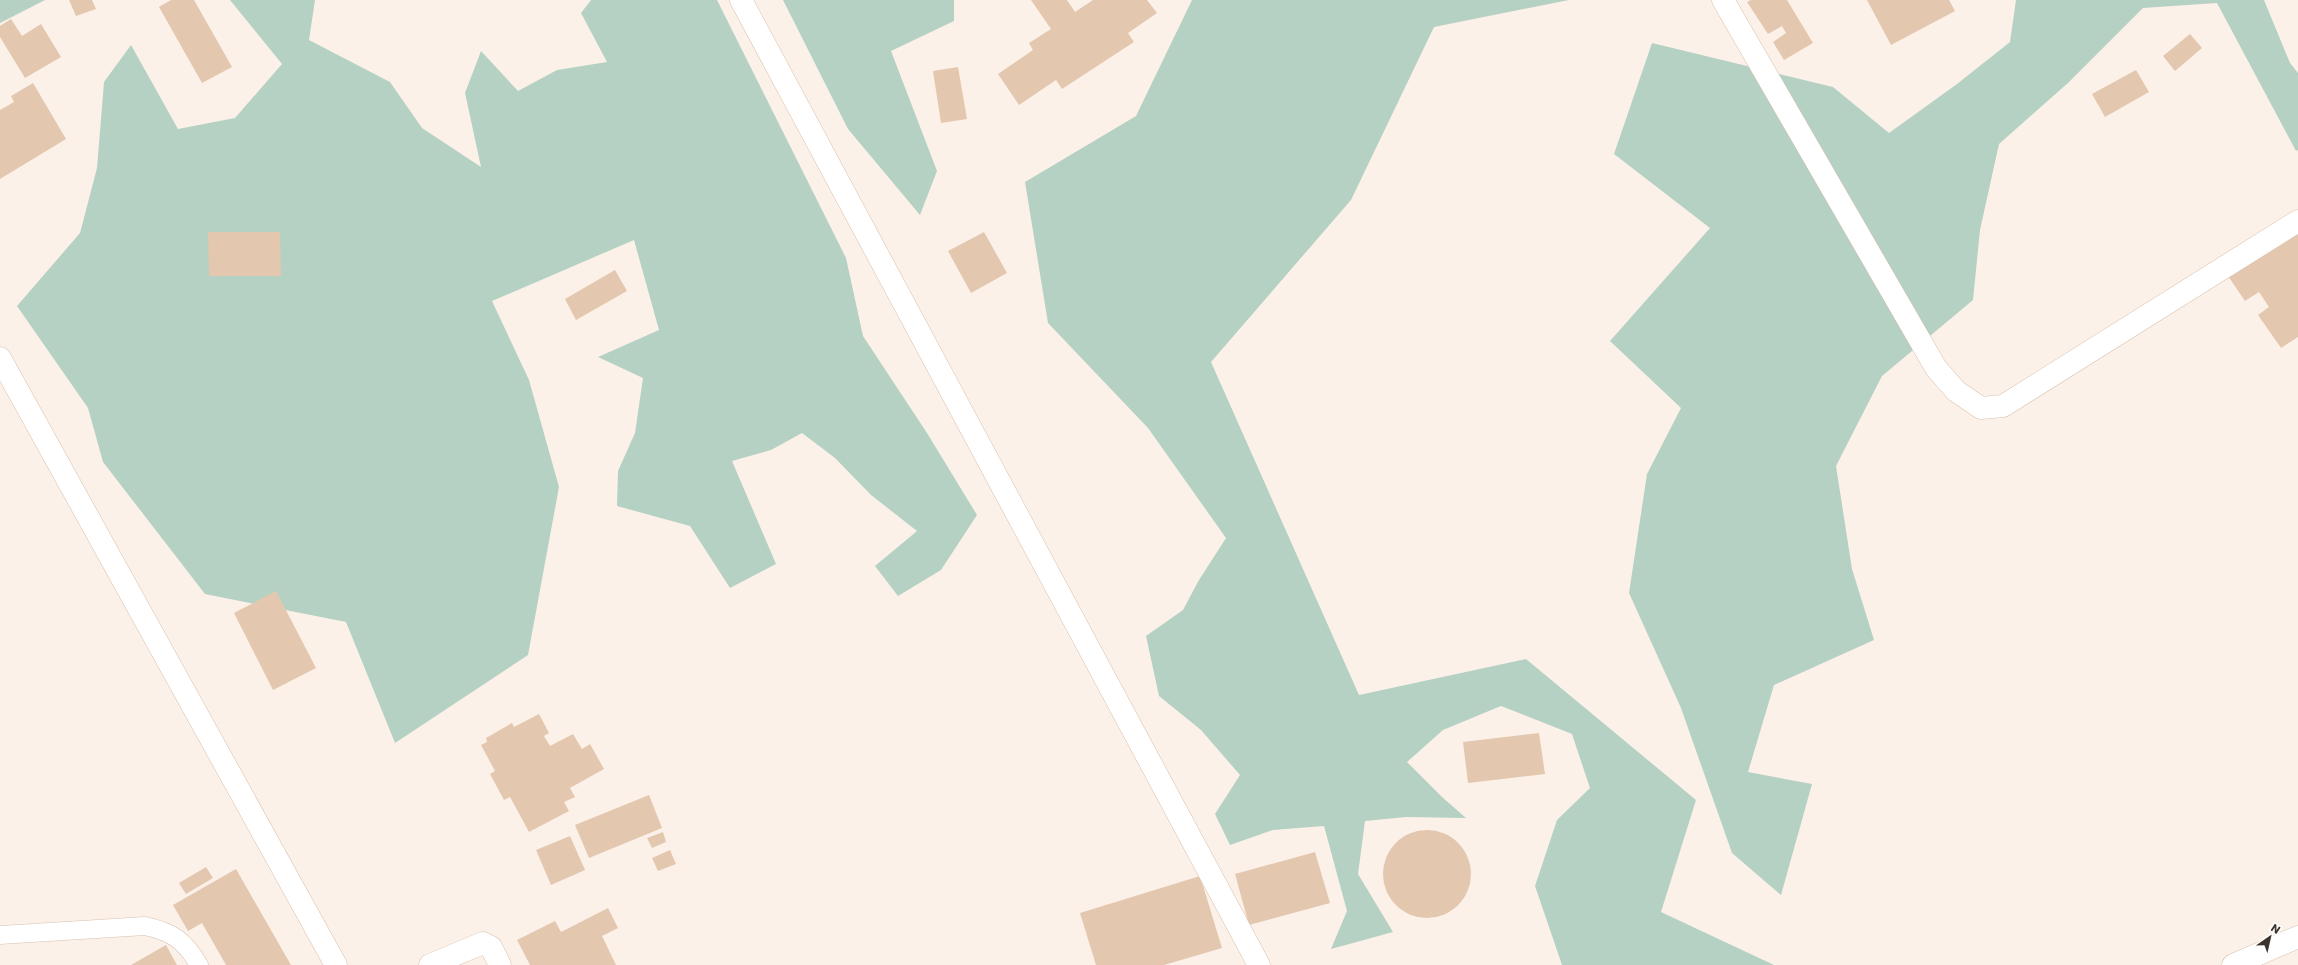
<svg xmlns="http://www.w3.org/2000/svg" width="2298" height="965" font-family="Poppins,sans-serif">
  <rect width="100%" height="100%" fill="#fcf1e9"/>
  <g fill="#b5d1c3">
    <path d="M0,0H45L0,23Z"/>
    <path d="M230,0H315L309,40L390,82L422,128L481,167L465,93L481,51L518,91L557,70L607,62L581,13L591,0H717L846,258L863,336L927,433L977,515L941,570L898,596L875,566L917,531L871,495L835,458L802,433L771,450L732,461L776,564L730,588L690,526L617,506L618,471L635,433L643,378L598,357L659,330L634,240L492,301L529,380L559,487L528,655L395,743L346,622L205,594L103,462L88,408L17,306L80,233L97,168L104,82L131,45L178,129L235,118L282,64Z"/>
    <path d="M783,0H954V21L891,51L937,171L920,215L848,129Z"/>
    <path d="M1192,0H1569L1434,27L1351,200L1211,362L1359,695L1526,659L1696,800L1661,912L1774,965H1562L1535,886L1557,820L1590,788L1572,734L1501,706L1443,730L1407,762L1442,797L1466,818L1406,817L1365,821L1358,874L1393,932L1331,949L1347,911L1324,826L1273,830L1230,845L1215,814L1240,775L1201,730L1159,696L1146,636L1183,610L1199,580L1226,538L1148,428L1048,323L1025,182L1136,116Z"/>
    <path d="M2016,0H2264L2290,63L2298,73V150L2296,151L2217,3L2143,8L2068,83L1999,144L1980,230L1973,300L1882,376L1836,466L1852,569L1874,640L1774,685L1748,772L1812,784L1781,895L1732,853L1681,708L1629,593L1647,474L1681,408L1610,341L1710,228L1614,154L1652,43L1833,87L1889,133L1957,84L2010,42Z"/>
  </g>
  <g fill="#e3c7af">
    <path d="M69,0H92L96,9L76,16Z"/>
    <path d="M171,0H194L232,67L202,83L159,7Z"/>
    <path d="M1031,0H1067L1075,12L1093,0H1147L1157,13L1128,33L1134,42L1062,89L1056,80L1019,105L998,74L1033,50L1029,43L1051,29Z"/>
    <path d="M1751,0H1787L1813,43L1784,60L1773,42L1786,33L1782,26L1768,34L1747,2Z"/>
    <path d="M1867,0H1949L1955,11L1891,45Z"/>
    <path d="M11,19L22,36L41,24L61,57L25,78L0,37V26Z"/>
    <path d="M2190,34L2202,48L2175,71L2163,56Z"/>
    <path d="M958,67L967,119L941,123L933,71Z"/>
    <path d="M2136,70L2149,92L2105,117L2092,94Z"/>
    <path d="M33,83L66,139L0,179V110L14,102L11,96Z"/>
    <path d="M2298,229V337L2281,348L2258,315L2269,307L2259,292L2245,301L2228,276Z"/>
    <path d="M208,232H280L281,276H209Z"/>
    <path d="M984,232L1007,273L971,293L948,251Z"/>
    <path d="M615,270L627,291L576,320L565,299Z"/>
    <path d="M276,591L316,668L273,690L234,613Z"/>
    <path d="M539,714L549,733L544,736L550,746L573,734L582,749L590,744L604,769L570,788L575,797L564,802L569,811L529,832L510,797L504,800L490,774L495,771L481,745L487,742L486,738L512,723L514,727Z"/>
    <path d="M1539,733L1545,774L1468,783L1463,742Z"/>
    <path d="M649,795L662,828L589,858L575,825Z"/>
    <circle cx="1427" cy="874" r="44"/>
    <path d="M663,832L666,842L652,848L647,838Z"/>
    <path d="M570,836L585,870L551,885L536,850Z"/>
    <path d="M670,850L676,864L658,871L652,858Z"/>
    <path d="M1315,852L1330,903L1249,925L1235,874Z"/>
    <path d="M206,867L213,878L186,894L179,883Z"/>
    <path d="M236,869L291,965H226L202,923L188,931L173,905Z"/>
    <path d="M1200,876L1222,948L1164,965H1096L1080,913Z"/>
    <path d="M608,908L618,928L602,936L616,965H530L517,940L555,921L561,932Z"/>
    <path d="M166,945L177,965H131Z"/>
  </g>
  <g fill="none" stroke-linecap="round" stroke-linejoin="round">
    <g stroke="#d9c0ac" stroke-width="19">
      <path id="lane" d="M0,935L145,926C173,932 185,941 199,965"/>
    </g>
    <g stroke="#d9c0ac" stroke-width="23">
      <g id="street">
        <path d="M741,0L1259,965"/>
        <path d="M1723,0L1936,368L1956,391L1981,408L2003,406L2298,221"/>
        <path d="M0,358L336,965"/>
        <path d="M430,965L483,943L491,947L500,965"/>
        <path d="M2233,965L2298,937"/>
      </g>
    </g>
    <use href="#lane" stroke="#fff" stroke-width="18"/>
    <use href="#street" stroke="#fff" stroke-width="22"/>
  </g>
  <g transform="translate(2270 937) rotate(34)" stroke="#ffffff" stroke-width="3" paint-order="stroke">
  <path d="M0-3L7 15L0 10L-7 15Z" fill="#3d332b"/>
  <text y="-6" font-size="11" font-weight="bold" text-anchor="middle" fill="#3d332b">N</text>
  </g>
</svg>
